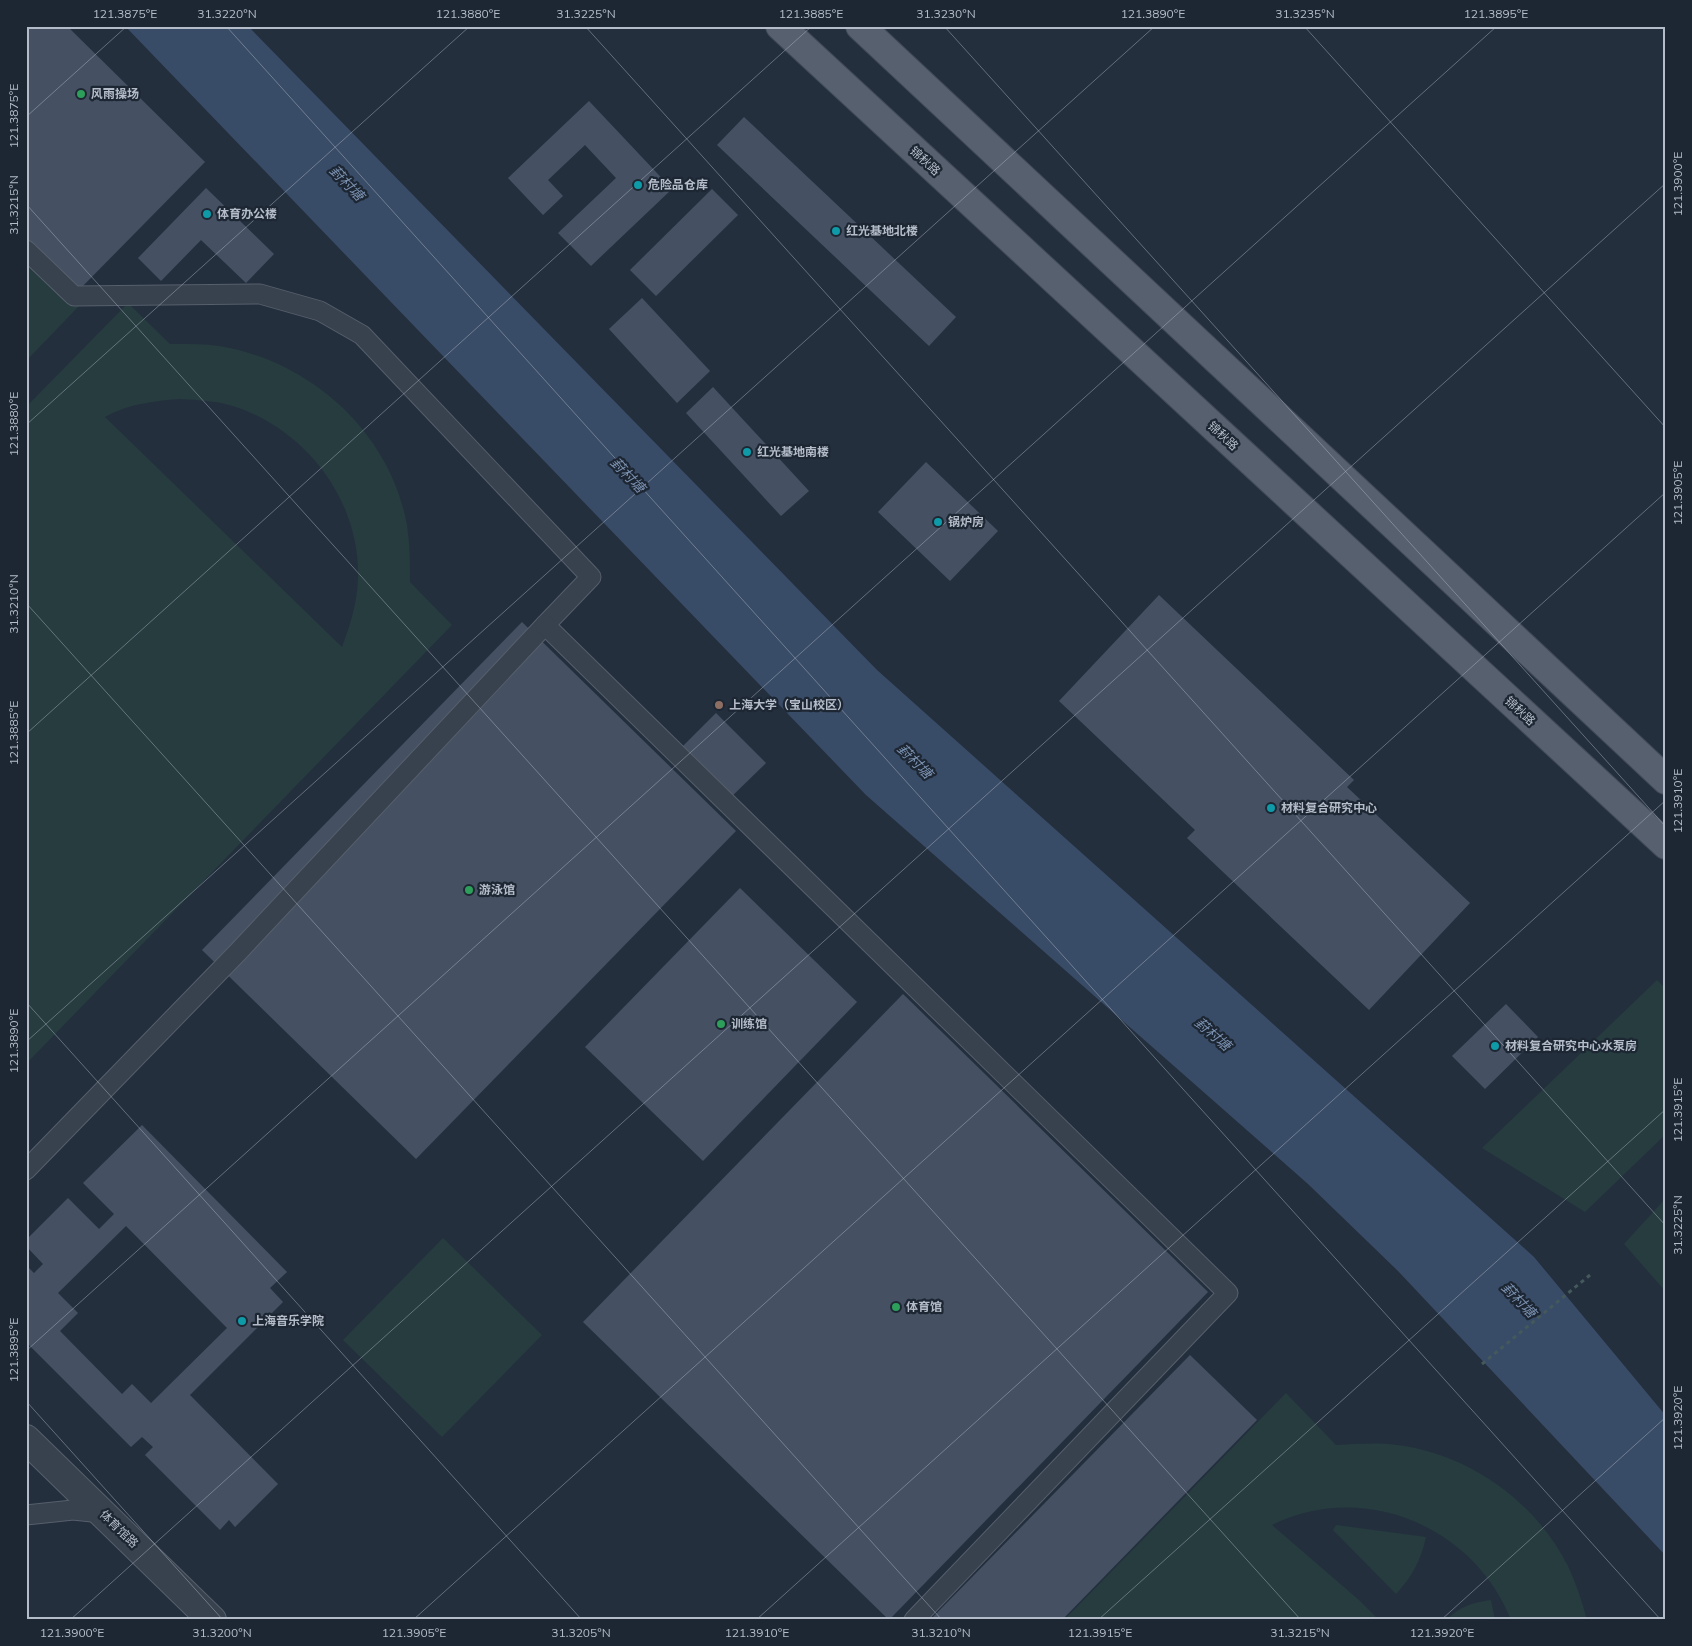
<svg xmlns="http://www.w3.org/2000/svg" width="1692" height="1646" font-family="Mulish,'Noto Sans SC',sans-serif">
  <rect width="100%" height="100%" fill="#242f3e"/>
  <g fill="#263c3f" fill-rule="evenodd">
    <path d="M26,251L81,304L26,361Z"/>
    <path d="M128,303L170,344C190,344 210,343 230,348C317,367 391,436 407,525C410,544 410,563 410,582L452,625L26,1064V407ZM180,399C199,400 218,401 236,407C316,434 372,519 355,604C352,619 347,633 342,647L105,417C128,404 154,401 180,399Z"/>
    <path d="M1657,980L1666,989V1134L1585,1212L1482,1148Z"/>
    <path d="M1666,1198V1292L1624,1244Z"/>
    <path d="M443,1238L542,1335L442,1437L343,1340Z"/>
    <path d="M1286,1393L1336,1445C1356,1444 1376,1442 1397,1445C1469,1454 1535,1501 1568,1566C1576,1583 1582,1601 1587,1620H1511C1474,1526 1363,1480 1272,1525L1359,1600L1379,1620H1064Z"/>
    <path d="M1336,1525L1426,1537C1421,1560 1412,1577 1396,1594L1333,1530Z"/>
    <path d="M1491,1600L1495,1620H1446C1459,1607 1473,1602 1491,1600Z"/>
  </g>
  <path fill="#394c67" d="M125,26H248L877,670L1534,1257L1666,1416V1556L1398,1271L1308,1184L866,795Z"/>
  <g fill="#455162" fill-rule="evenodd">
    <path d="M26,26H67L205,162L74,295L26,248Z"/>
    <path d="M589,101L672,189L591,266L558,233L616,178L585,145L548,180L563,196L543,215L508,178Z"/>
    <path d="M744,117L956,317L929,346L717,145Z"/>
    <path d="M206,188L274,254L246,283L201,240L161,281L138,258Z"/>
    <path d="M712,189L738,215L656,296L630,270Z"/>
    <path d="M642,298L710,371L677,403L609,329Z"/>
    <path d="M713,387L809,491L781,516L686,413Z"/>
    <path d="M926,462L998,531L950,581L878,512Z"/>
    <path d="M1159,595L1354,780L1347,787L1470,903L1369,1010L1187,838L1195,830L1059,701Z"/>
    <path d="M522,622L736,831L416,1159L202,950Z"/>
    <path d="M716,713L766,763L728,800L679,750Z"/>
    <path d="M740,888L857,1002L703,1161L585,1047Z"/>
    <path d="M903,994L1208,1292L889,1620L583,1322Z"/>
    <path d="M1506,1004L1538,1037L1485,1089L1452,1056Z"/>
    <path d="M142,1125L287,1272L270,1288L283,1302L190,1395L278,1484L235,1527L229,1520L220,1530L145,1455L153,1447L142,1437L131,1447L26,1342V1265L34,1273L43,1264L26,1246V1240L68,1198L99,1229L114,1214L83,1183ZM126,1226L227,1328L151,1403L132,1384L122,1394L60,1331L78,1313L58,1293Z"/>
    <path d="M1190,1355L1257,1420L1062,1620H930Z"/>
  </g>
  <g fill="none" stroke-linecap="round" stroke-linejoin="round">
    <g stroke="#565f6c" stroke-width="21">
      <g id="lane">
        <path d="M26,250L74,296L260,294L320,311L362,335L591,577L545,625L238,952L26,1170"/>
        <path d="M545,625L1228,1293L914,1620"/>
        <path d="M26,1515L73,1510L102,1513"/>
      </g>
    </g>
    <g stroke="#565f6c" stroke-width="30">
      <path id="street" d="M26,1439L212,1620"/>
    </g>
    <g stroke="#414a57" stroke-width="30">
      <g id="primary">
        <path d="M780,26L1666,845"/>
        <path d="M860,26L1666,780"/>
      </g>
    </g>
    <path stroke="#44595c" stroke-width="3" stroke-dasharray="4 4" stroke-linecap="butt" d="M1482,1364L1590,1275"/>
    <use href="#lane" stroke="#38414e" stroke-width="19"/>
    <use href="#street" stroke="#38414e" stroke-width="28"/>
    <use href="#primary" stroke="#56606e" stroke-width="28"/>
  </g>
  <path fill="none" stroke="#b4bcc9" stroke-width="1" stroke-opacity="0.45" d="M226,26L1661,1620M585,26L1666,1226M944,26L1666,827M1304,26L1666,428M1663,26L1666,29M26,117L127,26M26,204L1301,1620M26,425L470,26M26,603L942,1620M26,734L812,26M26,1002L582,1620M26,1042L1155,26M26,1351L1497,26M26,1401L223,1620M70,1620L1666,183M413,1620L1666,492M756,1620L1666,800M1098,1620L1666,1109M1441,1620L1666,1417"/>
  <g fill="#2e9e5b" stroke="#1d2633" stroke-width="2">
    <circle cx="81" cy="94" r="5"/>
    <circle cx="469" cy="890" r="5"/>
    <circle cx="721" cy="1024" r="5"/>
    <circle cx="896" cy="1307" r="5"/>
  </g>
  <g fill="#0f9aa8" stroke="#1d2633" stroke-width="2">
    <circle cx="638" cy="185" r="5"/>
    <circle cx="207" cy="214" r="5"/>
    <circle cx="836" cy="231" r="5"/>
    <circle cx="747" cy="452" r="5"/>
    <circle cx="938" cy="522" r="5"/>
    <circle cx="1271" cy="808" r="5"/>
    <circle cx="1495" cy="1046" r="5"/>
    <circle cx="242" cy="1321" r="5"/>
  </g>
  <circle fill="#8d6e63" stroke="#1d2633" stroke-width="2" cx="719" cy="705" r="5"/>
  <g text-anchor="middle" stroke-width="4.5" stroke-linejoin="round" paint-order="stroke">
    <g font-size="12" font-weight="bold" fill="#b4bcc9" stroke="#1d2633" text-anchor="start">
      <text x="91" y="98">风雨操场</text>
      <text x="648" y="189">危险品仓库</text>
      <text x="217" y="218">体育办公楼</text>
      <text x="846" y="235">红光基地北楼</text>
      <text x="757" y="456">红光基地南楼</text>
      <text x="948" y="526">锅炉房</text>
      <text x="729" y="709">上海大学（宝山校区）</text>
      <text x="1281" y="812">材料复合研究中心</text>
      <text x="479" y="894">游泳馆</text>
      <text x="731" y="1028">训练馆</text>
      <text x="1505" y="1050">材料复合研究中心水泵房</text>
      <text x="906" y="1311">体育馆</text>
      <text x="252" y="1325">上海音乐学院</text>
    </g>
    <g font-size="12" fill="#b4bcc9" stroke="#1d2633">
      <text transform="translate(925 161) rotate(43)" y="4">锦秋路</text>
      <text transform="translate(1223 436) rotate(43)" y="4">锦秋路</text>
      <text transform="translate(1520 711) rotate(43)" y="4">锦秋路</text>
      <text transform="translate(119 1529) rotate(44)" y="4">体育馆路</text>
    </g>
    <g font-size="14" font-style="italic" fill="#7c92b1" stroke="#1d2633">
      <text transform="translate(347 183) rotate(46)" y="5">葑村塘</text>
      <text transform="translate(628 475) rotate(46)" y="5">葑村塘</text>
      <text transform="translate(915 761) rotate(45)" y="5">葑村塘</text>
      <text transform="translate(1213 1034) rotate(41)" y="5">葑村塘</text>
      <text transform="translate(1519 1300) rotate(46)" y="5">葑村塘</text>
    </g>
  </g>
  <rect width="1692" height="1646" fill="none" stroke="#1d2633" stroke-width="55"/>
  <rect x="28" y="28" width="1636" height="1590" fill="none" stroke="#b4bcc9" stroke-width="2"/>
  <g font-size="12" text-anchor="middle" fill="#b4bcc9">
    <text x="125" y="18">121.3875°E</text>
    <text x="227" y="18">31.3220°N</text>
    <text x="468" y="18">121.3880°E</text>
    <text x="586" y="18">31.3225°N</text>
    <text x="811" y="18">121.3885°E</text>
    <text x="946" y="18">31.3230°N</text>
    <text x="1153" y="18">121.3890°E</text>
    <text x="1305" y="18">31.3235°N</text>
    <text x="1496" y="18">121.3895°E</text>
    <text transform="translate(14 116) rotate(-90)" y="4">121.3875°E</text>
    <text transform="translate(1678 184) rotate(-90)" y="4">121.3900°E</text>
    <text transform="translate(14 205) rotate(-90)" y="4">31.3215°N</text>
    <text transform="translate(14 424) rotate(-90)" y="4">121.3880°E</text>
    <text transform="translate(1678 493) rotate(-90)" y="4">121.3905°E</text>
    <text transform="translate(14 604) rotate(-90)" y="4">31.3210°N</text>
    <text transform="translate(14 733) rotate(-90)" y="4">121.3885°E</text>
    <text transform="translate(1678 801) rotate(-90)" y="4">121.3910°E</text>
    <text transform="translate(14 1041) rotate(-90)" y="4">121.3890°E</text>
    <text transform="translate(1678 1110) rotate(-90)" y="4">121.3915°E</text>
    <text transform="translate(1678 1225) rotate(-90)" y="4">31.3225°N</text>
    <text transform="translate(14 1350) rotate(-90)" y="4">121.3895°E</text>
    <text transform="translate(1678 1418) rotate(-90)" y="4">121.3920°E</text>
    <text x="72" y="1637">121.3900°E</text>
    <text x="222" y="1637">31.3200°N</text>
    <text x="414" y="1637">121.3905°E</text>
    <text x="581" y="1637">31.3205°N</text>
    <text x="757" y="1637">121.3910°E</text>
    <text x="941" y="1637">31.3210°N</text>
    <text x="1100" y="1637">121.3915°E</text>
    <text x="1300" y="1637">31.3215°N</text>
    <text x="1442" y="1637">121.3920°E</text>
  </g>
</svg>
